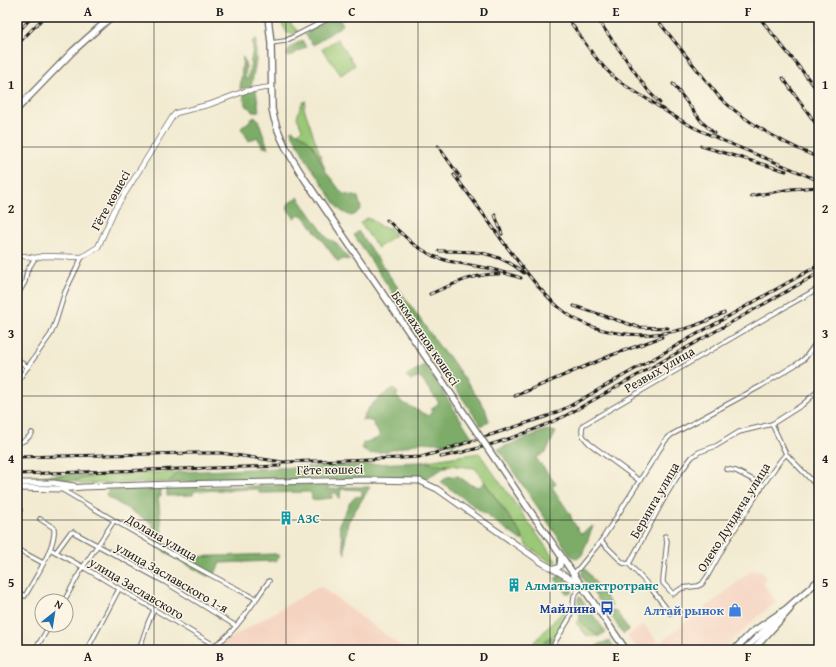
<svg xmlns="http://www.w3.org/2000/svg" width="836" height="667" font-family="'Gentium Book Plus',serif">
  <rect width="100%" height="100%" fill="#fcf5e5"/>
  <filter id="ink" filterUnits="userSpaceOnUse"><feTurbulence type="fractalNoise" baseFrequency=".025" numOctaves="2"/><feDisplacementMap in="SourceGraphic" scale="8" xChannelSelector="R" yChannelSelector="G"/><feConvolveMatrix kernelMatrix="1 2 1 2 8 2 1 2 1" color-interpolation-filters="sRGB"/></filter>
  <filter id="wash" filterUnits="userSpaceOnUse"><feTurbulence type="fractalNoise" baseFrequency=".012" numOctaves="4" result="noise"/><feDisplacementMap in="SourceGraphic" scale="16" xChannelSelector="R" yChannelSelector="G"/><feGaussianBlur stdDeviation="0.9" result="paint"/><feColorMatrix in="noise" values="0 0 0 0 0 0 0 0 0 0 0 0 0 0 0 0 0 1.4 0 .05"/><feComposite in="paint" operator="in"/></filter>
  <g filter="url(#wash)">
    <rect width="100%" height="100%" fill="#f2ebd2"/>
    <g fill="#f5d3c1">
      <path d="M756,570L760,571L765,576L764,585L777,602L757,617L723,650H638L627,636L643,624L659,643L728,590L750,571Z"/>
      <path d="M320,586L406,650H211L217,646Z"/>
    </g>
    <g fill="#9ac876" stroke="#5b7249">
      <path d="M280,17H287L293,27H294L298,32L292,34L287,33L282,24Z"/>
      <path d="M337,39L355,65L341,75L322,49Z"/>
      <path d="M306,101L304,108L326,172L312,144L298,133L302,129L297,117L302,103Z"/>
      <path d="M367,218L373,220L381,227L390,228L395,235L378,248L360,223Z"/>
      <path d="M479,453L556,561L554,564L527,546L521,534L475,468L421,462Z"/>
      <path d="M178,472L168,482L81,484L74,481L99,475Z"/>
      <path d="M566,608L570,612L554,638L550,648L551,636L536,650H527Z"/>
      <path d="M579,619L580,622L599,636H587L576,623Z"/>
    </g>
    <g fill="#7bac67" stroke="#4c6442">
      <path d="M338,17L343,25L313,45L305,34L324,23Z"/>
      <path d="M256,38V61L251,87L240,89L243,57L246,66L245,79H248L253,49L252,42Z"/>
      <path d="M302,40L306,47L288,57C285,48 295,45 302,40Z"/>
      <path d="M256,90L259,111L252,112L250,108L245,105L243,93Z"/>
      <path d="M254,117L258,119L268,148L263,147L257,137L249,141L241,128Z"/>
      <path d="M292,130L303,136L312,144L326,172L343,194L358,197L361,208L356,214L351,216L343,212L339,209L306,159L291,132Z"/>
      <path d="M298,197L328,239L335,242L350,260L343,259L338,262L304,216L300,215L294,218L287,208L289,203Z"/>
      <path d="M358,231L444,353L448,355L485,408L489,421L481,426L354,235Z"/>
      <path d="M425,364L472,437L452,444L422,442L388,451L369,454L362,448L363,443L376,439L380,436L372,421L362,420C367,405 381,397 393,388L398,393L396,396L403,403L429,416L432,411V408L439,403L419,376L411,381L406,376Z"/>
      <path d="M546,430L556,432L546,452L536,458L556,484L552,487L570,514L572,520L581,534L593,526L582,555L577,559L571,556L498,449Z"/>
      <path d="M421,462L448,466L426,478L168,482L178,472Z"/>
      <path d="M72,474L90,476L74,481H29V477Z"/>
      <path d="M458,476L471,485L479,487L484,482L521,534L523,539L522,541L441,482L447,477Z"/>
      <path d="M328,484V489H338L339,487H370L348,522L345,543V555L339,524L350,502L355,497L362,496V490L341,489L340,498H338L337,493H332V498L312,500L311,492L259,493V489L194,491L193,495L167,496V488Z"/>
      <path d="M154,488L160,489L161,496H158L163,542L187,557L275,554L278,555L279,557L277,560L274,561L220,563L215,574L207,576L158,548L154,542L157,535L150,531L153,524L106,496L108,490Z"/>
      <path d="M584,567L610,603L612,606L599,601L582,577V572Z"/>
      <path d="M560,575L572,584V593H566L563,588L555,579Z"/>
      <path d="M579,596L606,632L599,636L580,622L578,600Z"/>
      <path d="M607,609L616,611L629,630L623,634Z"/>
      <path d="M551,636L550,650H536Z"/>
      <path d="M610,641L616,650H593L599,644Z"/>
    </g>
  </g>
  <g filter="url(#ink)">
    <g fill="none" stroke-linecap="round" stroke-linejoin="round">
      <g stroke="#67645c" stroke-width="5.5">
        <g id="minor">
          <path d="M271,43L285,41L332,17"/>
          <path d="M17,296L25,282L27,271L35,258"/>
          <path d="M17,360L28,367"/>
          <path d="M17,382L51,334L56,321L65,292L82,257"/>
          <path d="M772,424L786,454L819,488"/>
          <path d="M17,443C24,442 28,439 32,433"/>
          <path d="M726,469L736,471L763,485"/>
          <path d="M640,481L590,444C584,438 580,435 583,425L766,318L819,288"/>
          <path d="M61,489C125,527 189,565 255,598"/>
          <path d="M17,510H20"/>
          <path d="M665,536L667,541L663,580V583L673,594L682,588L698,586L702,584L707,577L726,543L763,485L780,461L786,454"/>
          <path d="M601,541L623,563L629,564"/>
          <path d="M17,549L43,563"/>
          <path d="M50,549L83,567L214,645C233,637 256,598 269,581"/>
          <path d="M56,552L70,533L73,532L165,582L236,626"/>
          <path d="M629,564L666,495L679,474L692,457L699,452L716,446L739,432L772,424L802,405L819,390"/>
          <path d="M629,564L650,587L670,613"/>
          <path d="M574,573L579,568L601,541L665,441L671,435L761,386L800,362L805,358L819,339"/>
          <path d="M17,592L25,596C34,580 57,545 54,528L40,519"/>
          <path d="M64,601L83,567L114,521"/>
          <path d="M35,650L50,625"/>
          <path d="M87,650L119,589"/>
          <path d="M139,650L148,623L154,610"/>
          <path d="M553,650L555,642L569,619L573,607L574,596L582,585"/>
        </g>
      </g>
      <g stroke="#67645c" stroke-width="6">
        <path id="tertiary" d="M17,255L35,258L43,256L82,257L98,247L114,211L173,116L176,113L211,104L245,91L271,87"/>
      </g>
      <g stroke="#67645c" stroke-width="7">
        <g id="secondary">
          <path d="M17,483H54L74,486"/>
          <path d="M17,488L61,489L83,487L173,484L368,480L420,481L437,489L541,562L581,585"/>
          <path d="M553,568L556,569L560,566L561,555"/>
        </g>
      </g>
      <g stroke="#67645c" stroke-width="8">
        <g id="primary">
          <path d="M268,17L271,43L272,109C277,136 291,158 306,181L443,382"/>
          <path d="M17,109L73,51L111,17"/>
          <path d="M526,505L626,650"/>
          <path d="M734,650L751,633L786,609L819,580"/>
          <path d="M744,650L776,619"/>
          <path d="M753,650L790,609"/>
        </g>
      </g>
      <use href="#minor" stroke="#fff" stroke-width="3.5"/>
      <use href="#tertiary" stroke="#fff" stroke-width="4.5"/>
      <use href="#secondary" stroke="#fff" stroke-width="5"/>
      <use href="#primary" stroke="#fff" stroke-width="5.5"/>
      <g stroke="#1c1c1c" stroke-width="3">
        <g id="rail">
          <path d="M567,17C581,37 595,60 614,77C624,86 637,93 649,100C663,110 678,119 693,127C734,147 778,162 819,181"/>
          <path d="M596,17L649,92L660,103"/>
          <path d="M655,17L720,98C749,125 783,143 819,158"/>
          <path d="M759,17L819,92"/>
          <path d="M17,33L32,17"/>
          <path d="M17,45L44,17"/>
          <path d="M783,78L819,128"/>
          <path d="M673,84L702,122L714,133"/>
          <path d="M438,146L460,177"/>
          <path d="M701,146L786,171"/>
          <path d="M454,175C470,196 486,217 501,239C521,265 548,305 577,320C609,337 650,338 684,329C697,326 711,319 724,313"/>
          <path d="M751,196L791,189L819,187"/>
          <path d="M495,215L502,234"/>
          <path d="M387,220L413,244L433,256L448,261L492,269L521,278"/>
          <path d="M439,251C472,251 496,250 524,273"/>
          <path d="M430,294C452,285 475,273 499,274"/>
          <path d="M574,306L638,327L668,328"/>
          <path d="M515,396L612,355L662,337"/>
          <path d="M17,457L195,453H221L283,462L401,458L421,457L435,453L548,416L568,407L819,265"/>
          <path d="M441,457C485,448 525,435 565,416L819,273"/>
          <path d="M17,474L280,466"/>
        </g>
      </g>
      <use href="#rail" stroke="#fcf5e5" stroke-width="1.5" stroke-dasharray="4.5" stroke-linecap="butt"/>
      <g stroke="#67645c" stroke-width="8" stroke-linecap="butt">
        <path id="primary-bridge" d="M443,382L526,505"/>
      </g>
      <use href="#primary-bridge" stroke="#fff" stroke-width="5.5"/>
    </g>
  </g>
  <path fill="none" stroke="#1c1c1c" stroke-width="1" stroke-opacity="0.55" d="M154,17V650M286,17V650M418,17V650M550,17V650M682,17V650M17,147H819M17,271H819M17,396H819M17,520H819"/>
  <defs>
    <g id="building-bare" transform="scale(1.08)"><path d="M-4-6H4V6H1V3H-1V6H-4ZM-2.5-4.3h1.7v1.8h-1.7ZM.8-4.3h1.7v1.8H.8ZM-2.5-1h1.7V.8h-1.7ZM.8-1h1.7V.8H.8Z" fill="#0f9aa8" stroke="#fcf5e5" stroke-width="2.5" paint-order="stroke"/></g>
    <g id="bus-bare" transform="scale(1.08)"><path d="M-5-6H5V4H4V6H2V4H-2V6H-4V4H-5ZM-3.5-4V0h7V-4ZM-3.5 1.2v1.5H-2V1.2ZM2 1.2v1.5H3.5V1.2Z" fill="#1a4fb4" stroke="#fcf5e5" stroke-width="2.5" paint-order="stroke"/></g>
    <g id="shop-bare" transform="scale(1.08)"><path d="M-5-2.5h2.3a2.7 3.5 0 0 1 5.4 0H5L5.5 6h-11ZM-1.5-2.5h3a1.5 2.3 0 0 0-3 0Z" fill="#3f7fe0" stroke="#fcf5e5" stroke-width="2.5" paint-order="stroke"/></g>
  </defs>
  <g fill-rule="evenodd">
    <use href="#building-bare" x="286" y="518"/>
    <use href="#building-bare" x="514" y="585"/>
    <use href="#bus-bare" x="607" y="608"/>
    <use href="#shop-bare" x="735" y="610"/>
  </g>
  <g text-anchor="middle" stroke-width="3" stroke-linejoin="round" paint-order="stroke">
    <g font-size="13" fill="#1c1c1c" stroke="#fcf5e5">
      <text transform="translate(110 200) rotate(-61)" y="5">Гёте көшесі</text>
      <text transform="translate(426 338) rotate(56)" y="5">Бекмаханов көшесі</text>
      <text transform="translate(659 369) rotate(-30)" y="5">Резвых улица</text>
      <text transform="translate(330 469) rotate(-1)" y="5">Гёте көшесі</text>
      <text transform="translate(654 500) rotate(-60)" y="5">Беринга улица</text>
      <text transform="translate(733 517) rotate(-58)" y="5">Олеко Дундича улица</text>
      <text transform="translate(162 537) rotate(30)" y="5">Долана улица</text>
      <text transform="translate(172 577) rotate(30)" y="5">улица Заславского 1-я</text>
      <text transform="translate(137 588) rotate(31)" y="5">улица Заславского</text>
    </g>
    <g font-size="13" font-weight="bold" fill="#0d838f" stroke="#fcf5e5" text-anchor="start">
      <text x="297" y="523">АЗС</text>
      <text x="525" y="590">Алматыэлектротранс</text>
    </g>
    <g font-size="13" font-weight="bold" fill="#164399" stroke="#fcf5e5" text-anchor="end">
      <text x="596" y="613">Майлина</text>
    </g>
    <g font-size="13" font-weight="bold" fill="#366cbe" stroke="#fcf5e5" text-anchor="end">
      <text x="724" y="615">Алтай рынок</text>
    </g>
  </g>
  <rect width="836" height="667" fill="none" stroke="#fcf5e5" stroke-width="44"/>
  <g transform="translate(54 613) rotate(30)"><circle r="19" fill="#fcf5e5" stroke="#a29e95"/>
  <path d="M0-3L7 15L0 10L-7 15Z" fill="#1f6fb2"/>
  <text y="-6" font-size="11" font-weight="bold" text-anchor="middle" fill="#1c1c1c">N</text>
  </g>
  <rect x="22" y="22" width="792" height="623" fill="none" stroke="#1c1c1c" stroke-width="1.5"/>
  <g font-size="13" text-anchor="middle" font-weight="bold" fill="#1c1c1c">
    <text x="88" y="16">A</text>
    <text x="220" y="16">B</text>
    <text x="352" y="16">C</text>
    <text x="484" y="16">D</text>
    <text x="616" y="16">E</text>
    <text x="748" y="16">F</text>
    <text x="11" y="89">1</text>
    <text x="825" y="89">1</text>
    <text x="11" y="213">2</text>
    <text x="825" y="213">2</text>
    <text x="11" y="338">3</text>
    <text x="825" y="338">3</text>
    <text x="11" y="463">4</text>
    <text x="825" y="463">4</text>
    <text x="11" y="587">5</text>
    <text x="825" y="587">5</text>
    <text x="88" y="661">A</text>
    <text x="220" y="661">B</text>
    <text x="352" y="661">C</text>
    <text x="484" y="661">D</text>
    <text x="616" y="661">E</text>
    <text x="748" y="661">F</text>
  </g>
</svg>
